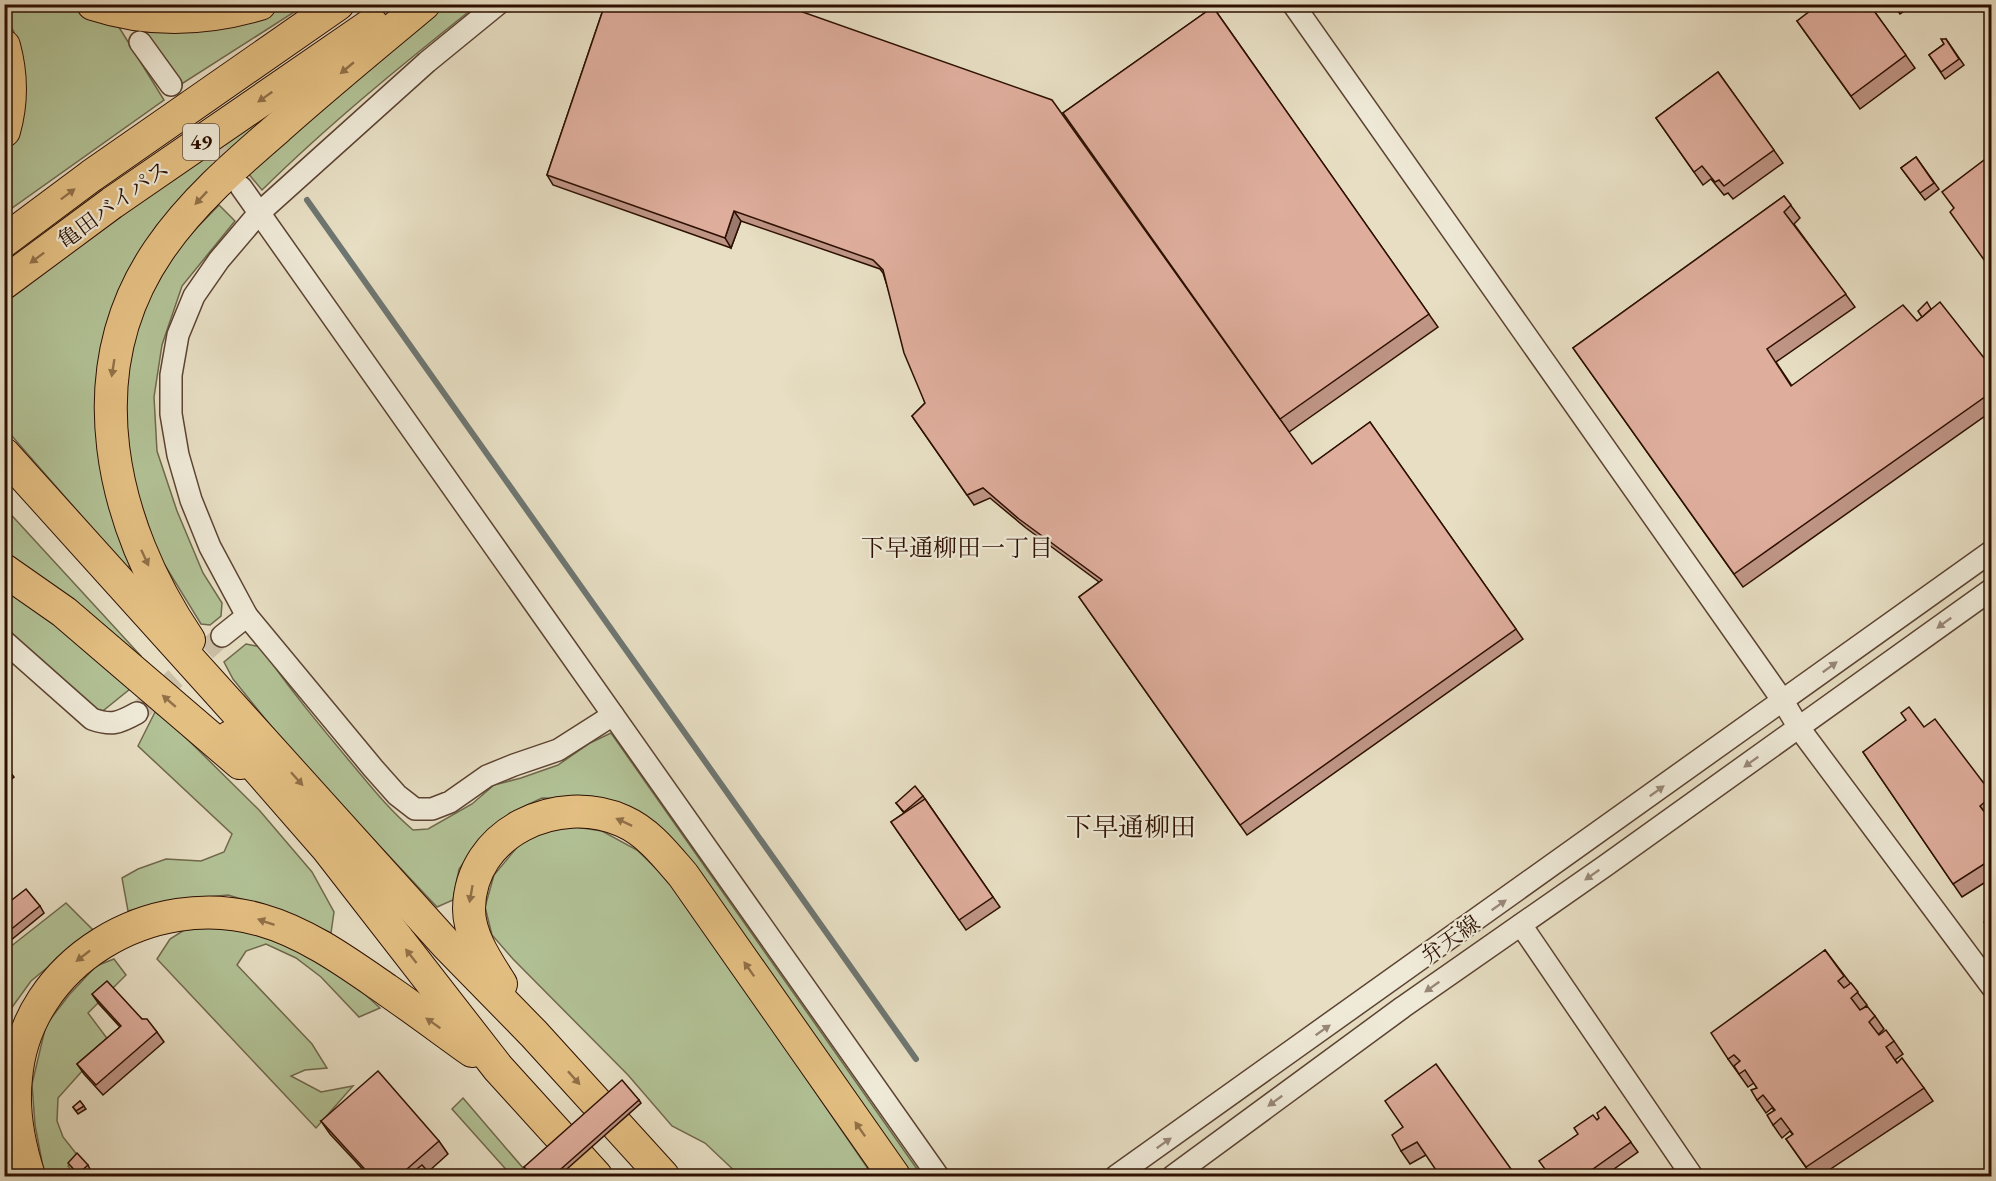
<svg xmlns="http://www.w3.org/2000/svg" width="1996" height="1181" font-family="'EB Garamond','Noto Serif JP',serif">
  <rect width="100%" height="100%" fill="#e7dec3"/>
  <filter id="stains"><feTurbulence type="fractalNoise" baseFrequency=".00333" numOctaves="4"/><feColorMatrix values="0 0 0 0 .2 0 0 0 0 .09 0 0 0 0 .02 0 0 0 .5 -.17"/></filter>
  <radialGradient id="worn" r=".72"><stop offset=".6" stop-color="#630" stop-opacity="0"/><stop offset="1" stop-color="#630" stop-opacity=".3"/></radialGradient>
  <g fill="#b2c296" stroke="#70684c" stroke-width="1.5">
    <path d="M5,5H58L117,24L164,100L5,213V155L18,122L24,88L14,32L5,17Z"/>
    <path d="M282,5H298L299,9L180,85L130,20L215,21Z"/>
    <path d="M445,5H477C403,64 330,123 262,190L247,172L411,30Z"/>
    <path d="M264,115L269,121L115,306L99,361V427L137,561L127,568L5,428L4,299Z"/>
    <path d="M219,205L235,221L182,286L162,345L154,397L157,451L177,511L203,573L222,603L221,616L210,625L201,624L158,554L129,468L120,414L127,348L143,305L183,242Z"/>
    <path d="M4,507L141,656L134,660L5,557Z"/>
    <path d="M5,586L38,610L130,689L99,714L5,633Z"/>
    <path d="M246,644L261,647C287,686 317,722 347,758C368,783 388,809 413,830L428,829L472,804L494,785L521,778L558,765L590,743L611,733L922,1176H906L633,811L610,800L542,798L510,813L481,840L459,869L453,900L437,907L296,757L233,679L224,662Z"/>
    <path d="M155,712L173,725L260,811L312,872L334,912L331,933L285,912L228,895L174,900L128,911L122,878L138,869L166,859L201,861L224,852L232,834L138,746Z"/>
    <path d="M569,826L602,831L637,850L674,886L873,1176H740L705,1143L672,1126L628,1075L513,959L492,935L485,907L494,875L519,845L544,832Z"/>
    <path d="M66,903L93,930L31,981L5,1017V951Z"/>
    <path d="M189,927L228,928L257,935L300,950L348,979L380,1008L359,1017L321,977L296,958L266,944L246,951L237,965L312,1044L327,1068L305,1070L291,1076L321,1092L353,1086L316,1128L157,959L170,939Z"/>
    <path d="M114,959L126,975L88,1013L109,1041L58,1098L57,1121L63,1137L78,1156L68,1166L77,1176H48L43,1167L35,1125L32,1084L46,1025L69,995L96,966Z"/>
    <path d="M463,1098L523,1168L521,1173L524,1176H512L452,1109Z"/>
  </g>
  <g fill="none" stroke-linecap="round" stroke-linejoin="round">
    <path stroke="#6e7671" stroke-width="6" d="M307,200L916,1059"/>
    <g stroke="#cbbfa6" stroke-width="21" stroke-dasharray="21 10" stroke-linecap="butt">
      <path d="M180,99L236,179"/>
      <path d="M137,713L222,636"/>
    </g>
    <g stroke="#5c4332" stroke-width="24">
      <g id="minor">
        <path d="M498,4L427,62L259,213L219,260L194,296L178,335L171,375V414L178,455L191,500L210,547L247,616L373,768L397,795L415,809H432L450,802L487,776L514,765L558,750L613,715"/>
        <path d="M1293,4L1783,701L1799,728L1992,987"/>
        <path d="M140,42L171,85"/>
        <path d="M241,187L938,1176"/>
        <path d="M222,636L247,616"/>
        <path d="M4,641L92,719C112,726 119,723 137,713"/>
        <path d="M1521,925L1692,1176"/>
        <path d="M1116,1176L1992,551"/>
        <path d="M1173,1176L1403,1007L1605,866L1992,589"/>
      </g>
    </g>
    <g stroke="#2d0f01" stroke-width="34">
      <g id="highway">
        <path d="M93,4C148,22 206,20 260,4"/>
        <path d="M4,46C12,75 12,103 4,131"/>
        <path d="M4,241L91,176L338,4"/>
        <path d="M4,283L112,203L372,24"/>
        <path d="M4,454L447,945L534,1034L663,1176"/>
        <path d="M4,570L64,612L240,763"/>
        <path d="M189,640C111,525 75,373 159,250C192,202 235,165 279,127C326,85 375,45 424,4"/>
        <path d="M230,737L327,848L498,1068L596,1176"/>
        <path d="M501,984C487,962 469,936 469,909C470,832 558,792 623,821C648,832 665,854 683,875L894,1176"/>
        <path d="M29,1176C19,1145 12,1112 16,1078C26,962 152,888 261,920C307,933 348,963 387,990C416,1010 444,1031 472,1051"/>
      </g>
    </g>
    <use href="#minor" stroke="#efead8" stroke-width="21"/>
    <use href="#highway" stroke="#e4bf82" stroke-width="32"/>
  </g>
  <g fill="#bf9586" stroke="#2d0f01" stroke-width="1.5">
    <path d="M605,4L1312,464L1370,422L1523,639L1247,835L1079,597L1099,582L1026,528L990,498L974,505L912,416L925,403L883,273L880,269L741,221L731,248L553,185L547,175Z"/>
    <path d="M1869,4L1915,68L1860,109L1797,21Z"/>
    <path d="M1893,4H1914L1900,14Z"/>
    <path d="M1213,7L1438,327L1289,432L1063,113Z"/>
    <path d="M1946,39L1964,65L1945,79L1929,55L1944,44Z"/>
    <path d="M1718,72L1783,163L1733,199L1728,193L1724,195L1711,179L1703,185L1656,118Z"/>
    <path d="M1916,157L1939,189L1925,200L1901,168Z"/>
    <path d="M1784,196L1800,218L1794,224L1855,307L1776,362L1792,386L1917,321L1932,309L1992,368V411L1743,587L1573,348Z"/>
    <path d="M1924,727L1992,794V816L1989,818L1992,822V878L1962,897L1863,752Z"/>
    <path d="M4,764L14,777L4,785Z"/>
    <path d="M923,796L1000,907L966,930L891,822L904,813L896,803Z"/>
    <path d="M4,906H40L44,913L5,945L4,944Z"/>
    <path d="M1825,950L1867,1005L1864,1008L1875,1016L1884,1029L1878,1035L1894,1041L1903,1054L1895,1060L1897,1063L1924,1088L1933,1101L1820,1176H1812L1786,1139L1793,1135L1790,1131L1782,1138L1773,1125L1774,1110L1772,1108L1766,1113L1757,1100V1088L1754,1083L1748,1087L1728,1059Z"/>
    <path d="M92,994L142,1019L157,1032L164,1042L103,1095L84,1074L77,1064L120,1027L99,1004Z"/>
    <path d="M1436,1064L1426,1155L1410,1164L1401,1151L1403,1127Z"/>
    <path d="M639,1100L641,1103L559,1176H532L524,1167Z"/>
    <path d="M80,1101L86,1109L78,1114L73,1107Z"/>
    <path d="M1605,1107L1638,1152L1604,1176H1550L1599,1118Z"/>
    <path d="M321,1121L439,1141L448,1154L428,1172L432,1176H369L330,1134Z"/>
    <path d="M88,1165L90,1169L82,1176H80L71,1166Z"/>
  </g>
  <path fill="#9b796d" stroke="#2d0f01" stroke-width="1.5" d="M734,211L741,221L731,248L725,238Z"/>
  <g fill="#dead9c" stroke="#2d0f01" stroke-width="1.5">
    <path d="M605,4H780L1052,100L1312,464L1370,422L1516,629L1240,825L1079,597L1102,580L1019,519L983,488L967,495L912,416L925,403L904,353L883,270L873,260L734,211L725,238L547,175Z"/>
    <path d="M1819,4H1869L1906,55L1851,96L1797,21Z"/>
    <path d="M1213,7L1429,314L1280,419L1063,113Z"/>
    <path d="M1941,39H1946L1959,59L1941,72L1929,55L1944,44Z"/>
    <path d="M1718,72L1774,150L1724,186L1719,180L1715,182L1702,166L1694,172L1656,118Z"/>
    <path d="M1992,154V271L1950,212L1954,208L1942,192Z"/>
    <path d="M1916,157L1934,183L1920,193L1901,168Z"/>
    <path d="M1784,196L1791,205L1784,212L1846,294L1767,349L1791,386L1903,305L1917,321L1940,302L1992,368V386L1987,390L1989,394L1734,574L1573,348Z"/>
    <path d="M1927,302L1931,309L1922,317L1918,311Z"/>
    <path d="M1909,707L1924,727L1935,719L1992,794V796L1980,806L1992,822V859L1953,884L1863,752L1906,720L1901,713Z"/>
    <path d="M915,786L923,796L904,812L896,803Z"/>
    <path d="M925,799L993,897L959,920L891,822Z"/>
    <path d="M26,889L40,906L4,935V906Z"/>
    <path d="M1992,916V931L1984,922Z"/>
    <path d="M1825,950L1844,976L1838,981L1844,988L1851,983L1858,992L1851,998L1860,1010L1867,1006L1875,1016L1869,1022L1879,1035L1886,1030L1894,1041L1886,1047L1897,1063L1902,1058L1924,1088L1806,1167L1786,1139L1793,1134L1781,1118L1773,1125L1767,1115L1775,1110L1763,1095L1757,1100L1751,1090L1757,1088L1745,1070L1739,1074L1734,1066L1740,1061L1734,1055L1728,1059L1711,1033Z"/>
    <path d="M107,981L142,1019H147L157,1032L96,1085L77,1064L121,1026L92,994Z"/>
    <path d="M1436,1064L1516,1176H1440L1417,1142L1401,1151L1392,1135L1403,1127L1385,1101Z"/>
    <path d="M378,1071L439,1141L399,1176H371L321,1121Z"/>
    <path d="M622,1080L639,1100L553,1176H533L524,1167Z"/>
    <path d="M80,1101L84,1106L76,1111L73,1107Z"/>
    <path d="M1605,1107L1631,1142L1583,1176H1550L1539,1161L1578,1134L1574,1128L1593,1115L1597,1120L1599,1118L1597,1113Z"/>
    <path d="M77,1153L88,1165L78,1174L68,1163Z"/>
    <path d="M422,1165L432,1176H408Z"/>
  </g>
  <defs><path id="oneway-solid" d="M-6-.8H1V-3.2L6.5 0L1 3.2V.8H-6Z" transform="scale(1.5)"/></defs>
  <g fill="#927048">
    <use href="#oneway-solid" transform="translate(347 68) rotate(140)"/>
    <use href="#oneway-solid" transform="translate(265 97) rotate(145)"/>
    <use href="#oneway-solid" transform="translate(68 194) rotate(-37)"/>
    <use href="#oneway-solid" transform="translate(201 198) rotate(133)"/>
    <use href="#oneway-solid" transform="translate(37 258) rotate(143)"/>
    <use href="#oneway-solid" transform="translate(113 368) rotate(99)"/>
    <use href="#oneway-solid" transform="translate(145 558) rotate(65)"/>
    <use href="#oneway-solid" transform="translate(169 701) rotate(-139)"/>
    <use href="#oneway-solid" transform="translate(297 779) rotate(48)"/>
    <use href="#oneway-solid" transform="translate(624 822) rotate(-155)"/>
    <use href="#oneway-solid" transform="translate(471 894) rotate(100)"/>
    <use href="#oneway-solid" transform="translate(266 922) rotate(-161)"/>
    <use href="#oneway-solid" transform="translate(83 956) rotate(142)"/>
    <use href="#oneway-solid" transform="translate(411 956) rotate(-128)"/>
    <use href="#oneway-solid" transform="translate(749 969) rotate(-125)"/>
    <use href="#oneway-solid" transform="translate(433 1023) rotate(-145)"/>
    <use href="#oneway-solid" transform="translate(574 1078) rotate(48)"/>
    <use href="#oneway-solid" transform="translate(860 1129) rotate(-125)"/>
  </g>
  <g fill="#988777">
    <use href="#oneway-solid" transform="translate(1944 623) rotate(144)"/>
    <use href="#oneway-solid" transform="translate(1830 667) rotate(-36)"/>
    <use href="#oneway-solid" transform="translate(1751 762) rotate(144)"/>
    <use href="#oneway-solid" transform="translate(1657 791) rotate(-36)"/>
    <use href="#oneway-solid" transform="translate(1592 875) rotate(145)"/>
    <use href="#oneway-solid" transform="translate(1499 905) rotate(-35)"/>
    <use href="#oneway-solid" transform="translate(1432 987) rotate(145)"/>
    <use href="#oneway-solid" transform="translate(1323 1030) rotate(-35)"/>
    <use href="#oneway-solid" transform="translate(1275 1101) rotate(144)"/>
    <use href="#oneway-solid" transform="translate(1164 1143) rotate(-35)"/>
  </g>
  <g text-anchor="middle" stroke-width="4.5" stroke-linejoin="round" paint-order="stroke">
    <rect fill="#efead8" stroke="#675142" stroke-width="1.5" x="183" y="124" width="36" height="36" rx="4.5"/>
    <g font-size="21" font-weight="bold" fill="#2d0f01">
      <text x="201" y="149">49</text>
    </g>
    <g font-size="22" fill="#2d0f01" stroke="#efead8">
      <text transform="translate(113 204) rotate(-36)" y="8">亀田バイパス</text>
      <text transform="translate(1450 939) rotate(-35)" y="8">弁天線</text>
    </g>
    <g font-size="24" fill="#2d0f01" stroke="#efead8">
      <text x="957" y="556">下早通柳田一丁目</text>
    </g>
    <g font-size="26" fill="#2d0f01" stroke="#efead8">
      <text x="1131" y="836">下早通柳田</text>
    </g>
  </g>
  <rect width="1996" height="1181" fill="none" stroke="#e7dec3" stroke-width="24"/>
  <rect x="6" y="6" width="1984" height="1169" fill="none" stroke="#2d0f01" stroke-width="3"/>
  <rect x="12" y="12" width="1972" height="1157" fill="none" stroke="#2d0f01" stroke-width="1.5"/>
  <rect width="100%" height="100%" filter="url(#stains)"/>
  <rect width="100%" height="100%" fill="url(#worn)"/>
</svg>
